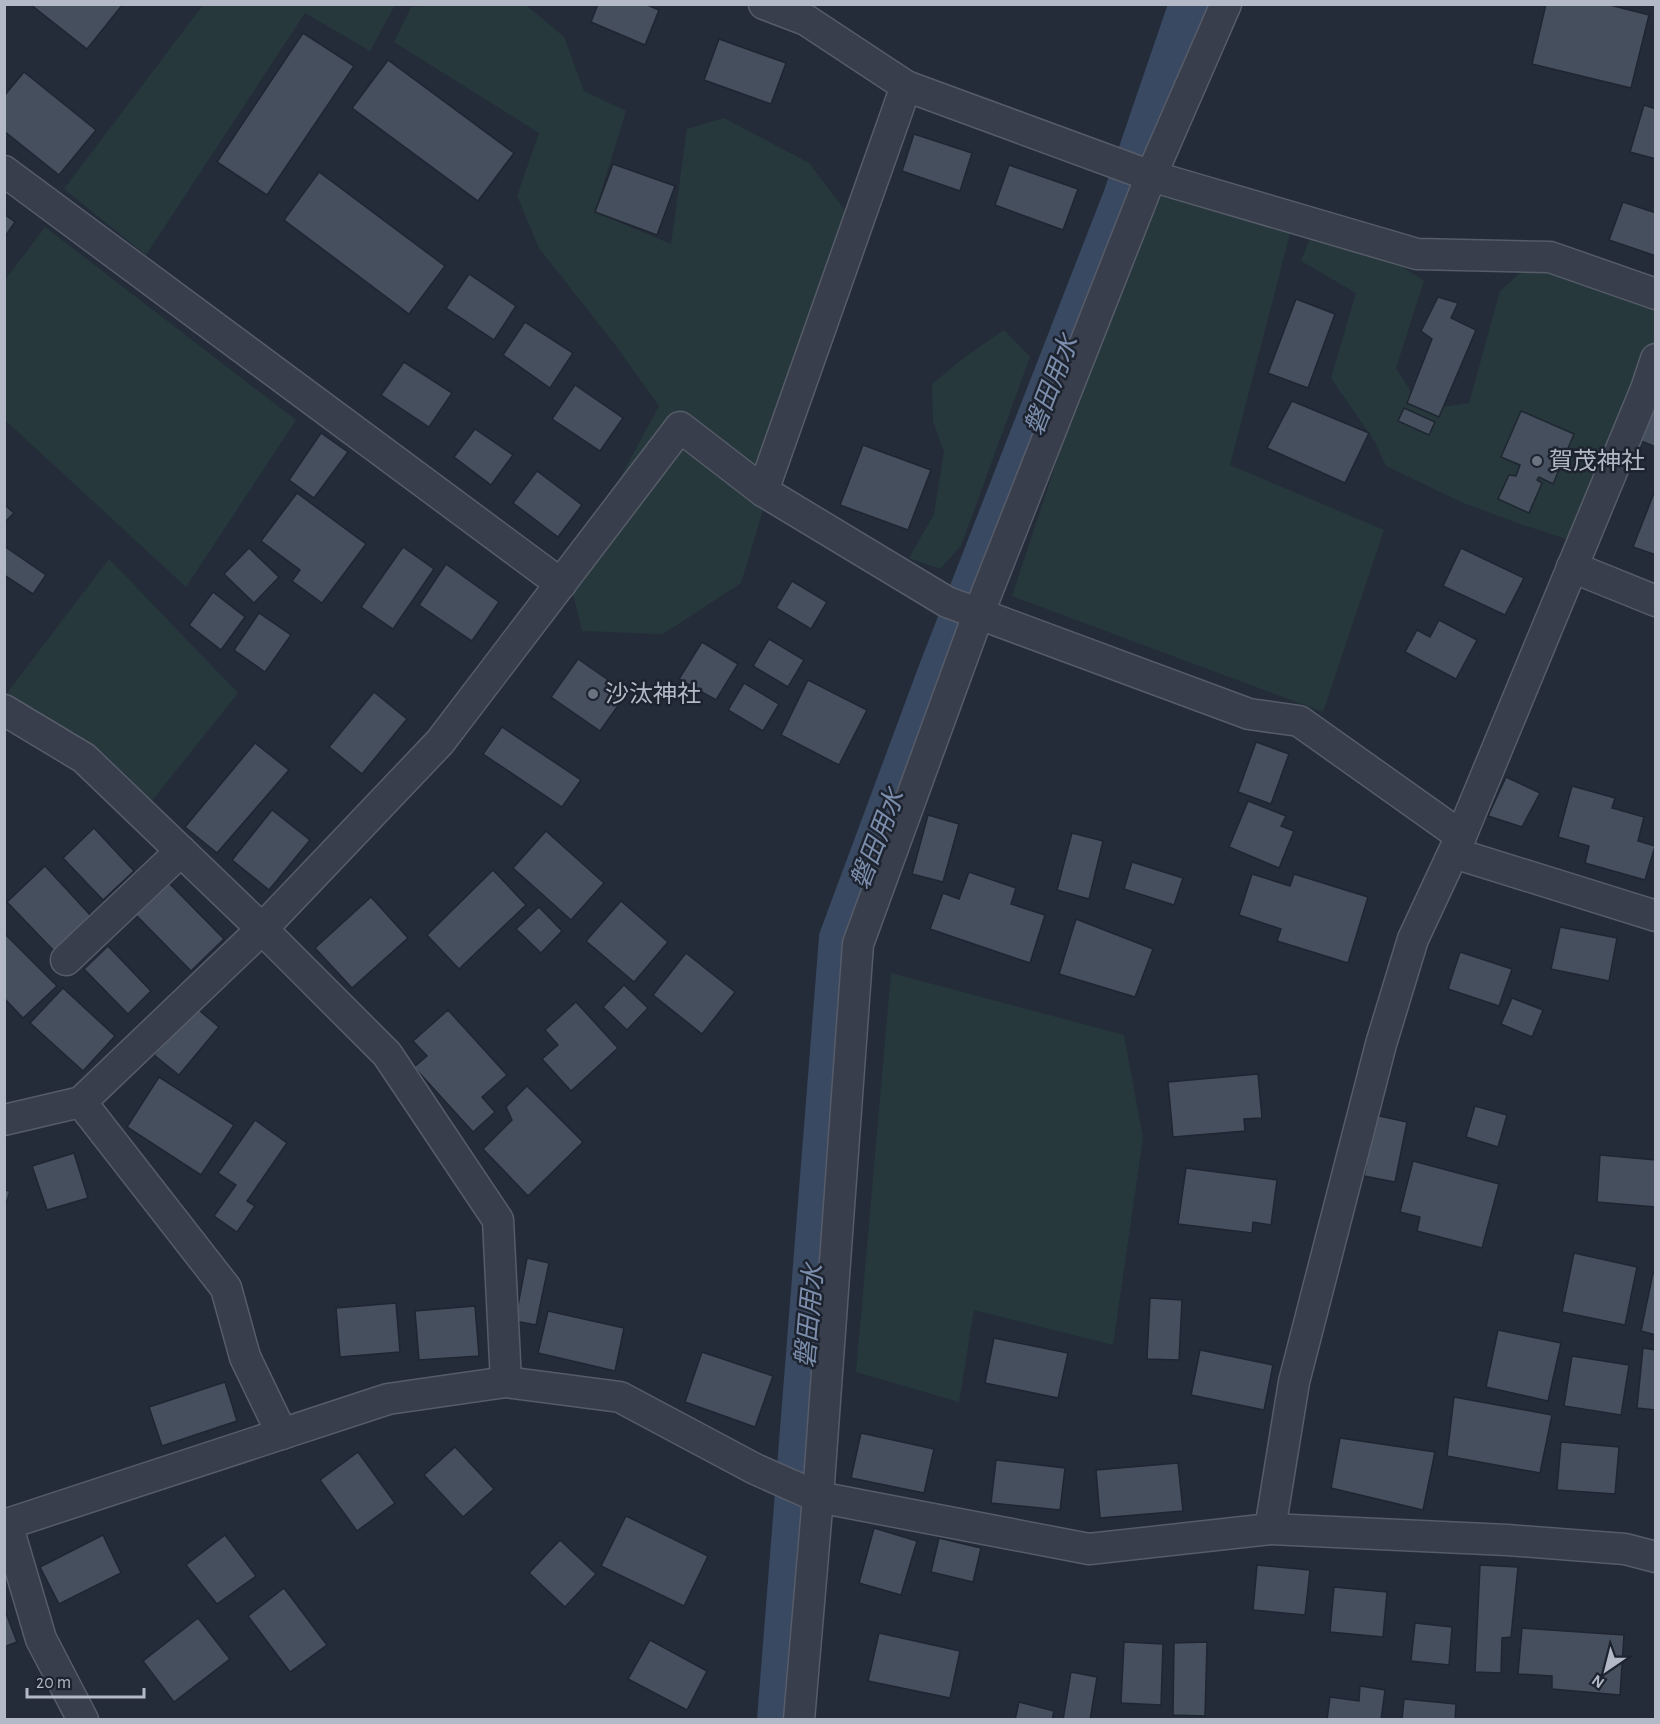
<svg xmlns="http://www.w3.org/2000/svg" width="1660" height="1724" font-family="'Alegreya Sans','Noto Sans JP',sans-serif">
  <rect width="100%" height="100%" fill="#242c3a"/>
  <g fill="#26383b">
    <path d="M456,4L526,5L564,37L584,91L626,111L595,212L671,244L687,129L724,118L809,163L857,226L803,377L741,583L663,634L582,631L568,574L659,406L616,346L539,248L517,196L539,133L394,42L411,7Z"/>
    <path d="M203,5H395L370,51L305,13L146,255L64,189Z"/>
    <path d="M1151,176L1294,218L1230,465L1384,530L1323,712L1012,596Z"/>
    <path d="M1316,224L1355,236L1424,281L1396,368L1422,410L1469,403L1500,291L1538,257L1655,300V352L1582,544L1520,524L1461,502L1386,466L1375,442L1331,378L1356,293L1301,261Z"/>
    <path d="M45,227L296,420L186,587L5,420V280Z"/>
    <path d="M1004,330L1030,357L961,546L940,569L909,558L934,514L944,452L933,421L932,384L965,357Z"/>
    <path d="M109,559L238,693L142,813L4,697Z"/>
    <path d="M891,973L1124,1035L1143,1138L1113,1345L974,1310L959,1402L856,1372Z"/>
  </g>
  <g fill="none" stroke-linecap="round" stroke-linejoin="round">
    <path stroke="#3a4962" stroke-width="40" d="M777,1720L839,938L939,669L1123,197L1189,4"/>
  </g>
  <g fill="#464f5e" stroke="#1f2632" stroke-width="1.5">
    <path d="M30,4H123L87,49Z"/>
    <path d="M598,4H645L659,10L645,45L591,22Z"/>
    <path d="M1546,4H1606L1649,15L1631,88L1532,64Z"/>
    <path d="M303,33L354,66L267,195L217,162Z"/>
    <path d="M719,39L786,63L771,104L704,80Z"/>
    <path d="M388,60L514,153L478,201L352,108Z"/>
    <path d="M24,72L96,130L59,175L4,131V96Z"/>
    <path d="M1644,105L1656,109V159L1630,152Z"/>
    <path d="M914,134L972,153L960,191L902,171Z"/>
    <path d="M613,164L675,186L657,235L595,212Z"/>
    <path d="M1009,165L1078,189L1063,230L995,205Z"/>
    <path d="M319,172L445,266L409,314L284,220Z"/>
    <path d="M1623,202L1656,213V256L1609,240Z"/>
    <path d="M4,214L15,222L4,238Z"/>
    <path d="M469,274L516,306L494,340L446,308Z"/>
    <path d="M1438,297L1458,303L1451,318L1476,330L1439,417L1407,403L1432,339L1421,331Z"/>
    <path d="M1296,299L1335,314L1308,388L1268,373Z"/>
    <path d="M525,322L573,353L550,388L503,355Z"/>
    <path d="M404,362L452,393L429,427L381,395Z"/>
    <path d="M575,385L623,418L600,451L552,419Z"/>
    <path d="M1292,401L1369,433L1345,483L1267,448Z"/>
    <path d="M1654,404L1656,405V447L1641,441Z"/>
    <path d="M1404,408L1435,422L1429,435L1398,421Z"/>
    <path d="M1521,411L1574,434L1553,484L1539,477L1537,480L1542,483L1529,513L1498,499L1509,475L1516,476L1520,465L1501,457Z"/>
    <path d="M475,429L513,455L491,485L454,457Z"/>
    <path d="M321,433L348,452L314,498L289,480Z"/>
    <path d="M863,445L931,470L908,530L840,505Z"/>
    <path d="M537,471L582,505L558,537L513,503Z"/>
    <path d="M297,493L366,544L322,603L292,581L300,570L261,541Z"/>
    <path d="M1654,493L1656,494V555L1633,547Z"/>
    <path d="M4,504L14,513L4,523Z"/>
    <path d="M4,546L46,575L33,594L4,575Z"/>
    <path d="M403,547L434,569L393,629L361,607Z"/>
    <path d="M249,548L279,577L254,603L224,574Z"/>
    <path d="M1461,548L1524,578L1505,615L1443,586Z"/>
    <path d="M446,564L499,602L472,641L419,605Z"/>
    <path d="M792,581L827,602L811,629L776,608Z"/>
    <path d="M213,592L245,617L221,650L189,625Z"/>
    <path d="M259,613L291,635L265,672L234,650Z"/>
    <path d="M1439,620L1477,640L1456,679L1405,652L1417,630L1430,637Z"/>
    <path d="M769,639L804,660L788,687L753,666Z"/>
    <path d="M702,642L738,664L716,700L679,679Z"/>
    <path d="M578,659L627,693L600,731L551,697Z"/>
    <path d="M808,680L867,710L839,765L781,735Z"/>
    <path d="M744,683L779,704L763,731L728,710Z"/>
    <path d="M374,692L407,719L362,774L329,747Z"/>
    <path d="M502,727L581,780L562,807L483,754Z"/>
    <path d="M1256,742L1289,754L1271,804L1238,792Z"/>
    <path d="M255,743L289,770L217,853L185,827Z"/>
    <path d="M1506,777L1540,793L1522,827L1488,816Z"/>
    <path d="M1572,786L1615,798L1612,808L1644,817L1638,841L1655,846L1645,880L1585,863L1589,846L1558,837Z"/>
    <path d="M1248,801L1286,816L1281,826L1294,831L1279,868L1229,847Z"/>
    <path d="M272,810L310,840L269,890L232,860Z"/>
    <path d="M928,815L959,824L943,882L912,874Z"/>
    <path d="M94,828L134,871L103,900L63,858Z"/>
    <path d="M546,831L604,883L571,920L513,868Z"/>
    <path d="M1072,833L1103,841L1089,899L1057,890Z"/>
    <path d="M1132,862L1183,878L1174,905L1124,889Z"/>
    <path d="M45,866L92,917L55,952L7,902Z"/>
    <path d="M493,870L526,905L459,969L427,935Z"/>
    <path d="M969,872L1016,888L1011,904L1045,915L1030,963L930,929L943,893L959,899Z"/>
    <path d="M1252,874L1290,886L1294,874L1368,897L1348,963L1277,941L1281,929L1239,915Z"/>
    <path d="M165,879L224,939L191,971L132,911Z"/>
    <path d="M371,897L408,938L352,988L315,948Z"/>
    <path d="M621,901L668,942L634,982L586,941Z"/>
    <path d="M539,907L562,931L541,953L516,929Z"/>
    <path d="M1076,919L1153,949L1135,997L1059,974Z"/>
    <path d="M1560,927L1617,938L1609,981L1551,969Z"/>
    <path d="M4,933L57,986L23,1018L4,998Z"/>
    <path d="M108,946L151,991L128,1014L84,969Z"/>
    <path d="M1460,952L1512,969L1499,1006L1448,989Z"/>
    <path d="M686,953L735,992L702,1034L653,995Z"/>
    <path d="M624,985L648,1008L627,1030L603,1007Z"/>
    <path d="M63,988L115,1036L83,1071L30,1023Z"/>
    <path d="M1512,998L1543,1010L1532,1037L1501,1024Z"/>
    <path d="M576,1002L618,1048L571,1091L542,1059L558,1045L545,1030Z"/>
    <path d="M194,1006L219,1027L179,1075L154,1055Z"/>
    <path d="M448,1010L507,1075L482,1097L495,1112L473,1132L414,1067L427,1056L413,1041Z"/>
    <path d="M1258,1074L1262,1118L1244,1119L1245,1131L1173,1137L1168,1082Z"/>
    <path d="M159,1077L234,1125L201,1175L127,1127Z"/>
    <path d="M527,1086L583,1142L528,1196L483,1149L512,1120L506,1107Z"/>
    <path d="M1475,1106L1507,1115L1498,1147L1466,1137Z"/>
    <path d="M1375,1115L1407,1122L1395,1182L1364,1176Z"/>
    <path d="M255,1120L287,1143L247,1201L255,1206L237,1232L214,1216L236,1185L218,1173Z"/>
    <path d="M74,1153L88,1198L47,1210L32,1166Z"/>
    <path d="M1600,1155L1656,1160V1207L1597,1202Z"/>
    <path d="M1413,1161L1499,1184L1482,1248L1417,1231L1420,1217L1400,1212Z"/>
    <path d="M1186,1168L1277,1180L1271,1225L1253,1222L1252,1233L1178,1224Z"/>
    <path d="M4,1190L10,1191L4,1210Z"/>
    <path d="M1574,1253L1637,1267L1625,1325L1562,1312Z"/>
    <path d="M527,1258L549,1263L536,1325L515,1321Z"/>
    <path d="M1653,1273L1656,1274V1335L1641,1331Z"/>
    <path d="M1150,1298L1182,1300L1179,1360L1147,1359Z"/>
    <path d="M396,1303L400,1352L340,1357L336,1308Z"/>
    <path d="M475,1306L479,1356L419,1360L415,1311Z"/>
    <path d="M548,1311L624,1328L615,1371L538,1353Z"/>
    <path d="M1498,1330L1561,1343L1548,1401L1486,1387Z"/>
    <path d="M994,1338L1068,1353L1058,1398L985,1383Z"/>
    <path d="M1643,1348L1656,1350V1410L1637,1408Z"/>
    <path d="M1200,1350L1273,1365L1264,1410L1191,1395Z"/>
    <path d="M702,1352L773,1376L755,1427L685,1402Z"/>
    <path d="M1572,1356L1629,1365L1621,1415L1564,1406Z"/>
    <path d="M225,1382L237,1421L162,1446L149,1407Z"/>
    <path d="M1454,1397L1552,1415L1540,1473L1447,1456Z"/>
    <path d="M861,1433L934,1449L924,1493L851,1478Z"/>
    <path d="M1340,1438L1435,1452L1423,1510L1331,1488Z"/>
    <path d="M1561,1442L1619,1447L1615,1494L1557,1490Z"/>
    <path d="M455,1447L494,1489L463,1517L424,1475Z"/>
    <path d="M358,1452L395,1503L357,1531L320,1480Z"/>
    <path d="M996,1460L1065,1468L1060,1510L991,1503Z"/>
    <path d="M1178,1463L1183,1511L1100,1518L1096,1470Z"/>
    <path d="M626,1516L708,1556L684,1606L601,1566Z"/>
    <path d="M874,1528L917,1541L901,1595L859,1583Z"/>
    <path d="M103,1535L121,1573L59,1604L40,1567Z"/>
    <path d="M225,1535L256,1576L217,1604L186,1565Z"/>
    <path d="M939,1538L981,1548L973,1582L931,1572Z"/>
    <path d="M560,1540L596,1574L565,1607L529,1573Z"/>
    <path d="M1257,1565L1310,1570L1305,1615L1253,1610Z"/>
    <path d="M1480,1565L1518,1567L1511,1637L1502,1638L1501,1673L1475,1672Z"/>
    <path d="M1334,1587L1387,1592L1383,1637L1330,1632Z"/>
    <path d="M284,1588L327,1645L290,1672L248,1616Z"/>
    <path d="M4,1608L17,1642L4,1647Z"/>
    <path d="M198,1618L230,1659L174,1702L143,1661Z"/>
    <path d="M1415,1623L1452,1627L1449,1665L1411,1661Z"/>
    <path d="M1522,1628L1624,1635L1620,1695L1552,1689V1676L1518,1674Z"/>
    <path d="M879,1633L960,1651L950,1698L868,1681Z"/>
    <path d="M650,1640L707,1671L687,1710L628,1679Z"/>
    <path d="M1124,1642L1163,1644L1161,1705L1121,1703Z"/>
    <path d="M1207,1642L1205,1716L1173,1715L1174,1643Z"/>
    <path d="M1071,1672L1097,1677L1090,1720H1063Z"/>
    <path d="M1360,1686L1385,1690L1381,1720H1327L1330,1697L1359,1701Z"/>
    <path d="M1404,1699L1456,1704L1455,1720H1402Z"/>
    <path d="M1019,1702L1054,1711L1052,1720H1015Z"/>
  </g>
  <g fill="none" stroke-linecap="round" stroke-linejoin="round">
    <g stroke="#565c69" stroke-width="33">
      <g id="minor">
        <path d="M764,4L806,20L906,86L1151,176L1417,254L1550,257L1656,294"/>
        <path d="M4,171L561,584"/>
        <path d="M763,491L906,86"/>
        <path d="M1572,567L1656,601"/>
        <path d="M4,710L84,758L262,929L387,1054L498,1220L506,1382"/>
        <path d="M1454,853L1656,916"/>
        <path d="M66,960L181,851"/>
        <path d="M81,1102L262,929L440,742L680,427L763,491L947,602L1249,714L1299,721L1461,836"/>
        <path d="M4,1120L81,1102L226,1288L245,1357L282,1434"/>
        <path d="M7,1524L41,1639L83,1720"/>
        <path d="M4,1525L388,1399L506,1382L620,1397L755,1469L818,1497L1089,1549L1270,1529L1507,1540L1625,1549L1656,1557"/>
        <path d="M1270,1529L1294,1382L1381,1044L1413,939L1461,836L1646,389L1656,359"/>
        <path d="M799,1720L818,1497L858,944L978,615L1151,176L1226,4"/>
      </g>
    </g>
    <use href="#minor" stroke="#383e4b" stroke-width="30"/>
  </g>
  <g fill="#6b7280" stroke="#1d2430" stroke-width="2">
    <circle cx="1537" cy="461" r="6"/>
    <circle cx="593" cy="694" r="6"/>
  </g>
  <g text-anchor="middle" stroke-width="5" stroke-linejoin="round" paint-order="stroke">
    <g font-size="24" fill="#b3b9c6" stroke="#1d2430" text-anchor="start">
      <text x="1549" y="469">賀茂神社</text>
      <text x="605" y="702">沙汰神社</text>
    </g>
    <g font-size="26" font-style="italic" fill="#7c8eac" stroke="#1d2430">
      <text transform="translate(1051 385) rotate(-69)" y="9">磐田用水</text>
      <text transform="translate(877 839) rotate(-69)" y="9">磐田用水</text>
      <text transform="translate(809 1316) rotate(-85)" y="9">磐田用水</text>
    </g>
  </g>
  <rect width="1660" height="1724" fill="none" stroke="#b3b9c6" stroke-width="12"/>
  <g transform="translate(1606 1670) rotate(215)" stroke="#1d2430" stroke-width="4.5" paint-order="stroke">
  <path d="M0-4.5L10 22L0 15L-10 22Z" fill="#b3b9c6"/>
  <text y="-9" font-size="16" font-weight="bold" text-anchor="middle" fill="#b3b9c6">N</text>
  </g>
  <path d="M27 1688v9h117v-9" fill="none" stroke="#b3b9c6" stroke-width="3"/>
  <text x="36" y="1688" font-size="18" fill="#b3b9c6" stroke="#1d2430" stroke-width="4.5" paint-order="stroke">20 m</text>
</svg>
